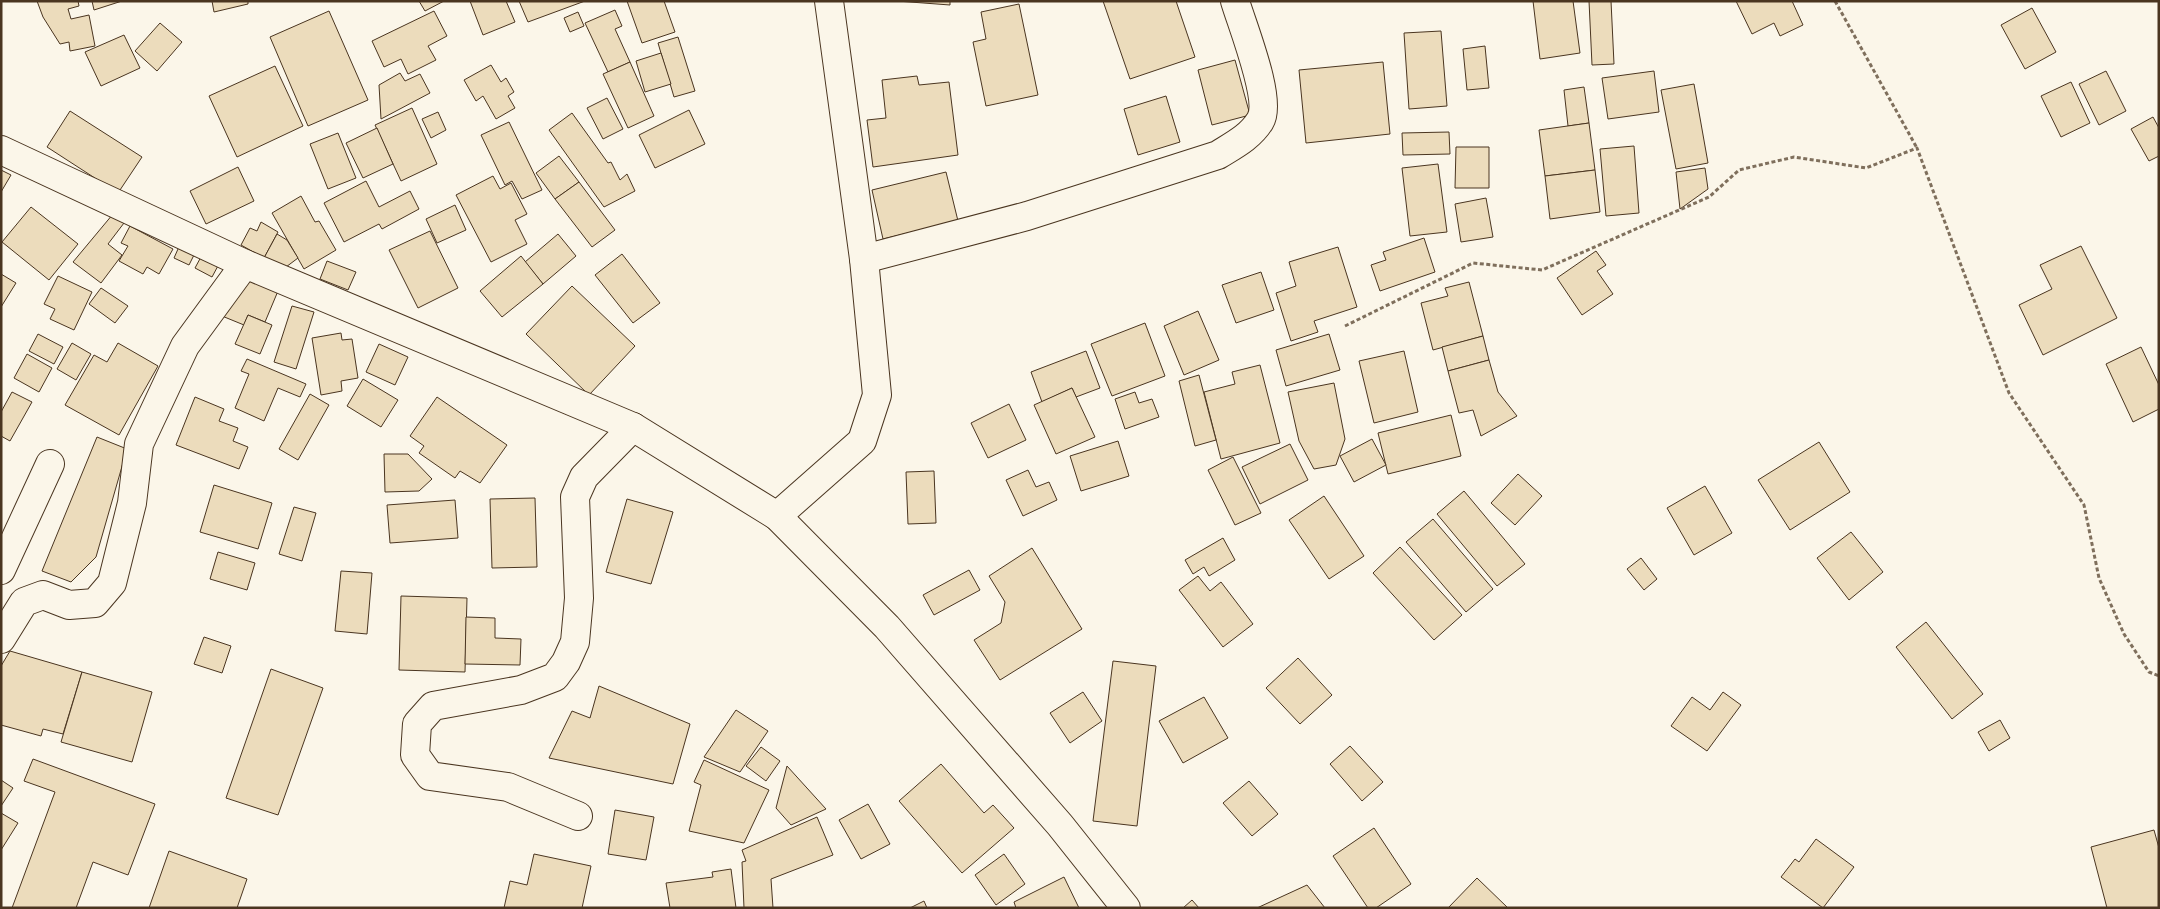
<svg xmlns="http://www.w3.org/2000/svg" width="2160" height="909" font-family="'DM Sans',sans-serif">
  <rect width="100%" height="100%" fill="#fbf6e9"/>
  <g fill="#ecdcbc" stroke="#4a3520">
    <path d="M37,1H78L79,6L68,9L71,19L89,15L95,46L70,51L69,42L60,44L43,17Z"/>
    <path d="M92,1H122L94,10Z"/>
    <path d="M212,1H248V4L214,12Z"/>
    <path d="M419,1H444L425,11Z"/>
    <path d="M470,1H506L515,22L483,35Z"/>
    <path d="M519,1H585L528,22Z"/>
    <path d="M627,1H664L675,32L642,43Z"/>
    <path d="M897,1H950V5Z"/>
    <path d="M1103,1H1176L1195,57L1130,79Z"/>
    <path d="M1533,1H1573L1580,53L1540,59Z"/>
    <path d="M1589,1H1611L1614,64L1592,65Z"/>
    <path d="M1736,1H1792L1803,25L1780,36L1774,23L1752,34Z"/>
    <path d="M1019,4L1038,95L986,106L973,42L986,39L981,12Z"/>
    <path d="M2032,8L2056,52L2025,69L2001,25Z"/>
    <path d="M615,10L622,26L615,29L630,62L608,72L585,23Z"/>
    <path d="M329,11L368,100L308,126L270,37Z"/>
    <path d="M434,11L447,36L428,46L436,60L408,74L401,59L384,67L372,41Z"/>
    <path d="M578,12L584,26L570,32L564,18Z"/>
    <path d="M160,23L182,42L157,71L135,51Z"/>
    <path d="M1441,31L1447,106L1409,109L1404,33Z"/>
    <path d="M124,35L140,68L101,86L85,52Z"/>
    <path d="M678,37L695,91L674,97L658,43Z"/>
    <path d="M1485,46L1489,88L1467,90L1463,49Z"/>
    <path d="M661,53L671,84L645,92L636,61Z"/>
    <path d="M1235,60L1250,115L1212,125L1198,70Z"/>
    <path d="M630,62L654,116L628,128L603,74Z"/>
    <path d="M1383,62L1390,134L1306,143L1299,70Z"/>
    <path d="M491,65L501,82L506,78L514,92L508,96L515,108L496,119L483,96L476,101L464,80Z"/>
    <path d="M275,66L303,126L237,157L209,96Z"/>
    <path d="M1654,71L1659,112L1608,119L1602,78Z"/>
    <path d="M2106,71L2126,111L2099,125L2079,84Z"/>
    <path d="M400,73L405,81L420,74L430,93L381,119L379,85Z"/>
    <path d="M917,76L919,85L949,82L958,155L873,167L867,120L886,118L882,80Z"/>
    <path d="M2071,82L2090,123L2061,137L2041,96Z"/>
    <path d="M1694,84L1708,163L1676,169L1661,90Z"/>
    <path d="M1584,87L1589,123L1568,126L1564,90Z"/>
    <path d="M1166,96L1180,142L1138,155L1124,109Z"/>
    <path d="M607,98L623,129L603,139L587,108Z"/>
    <path d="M412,108L437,164L401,181L375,125Z"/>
    <path d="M689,110L705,144L655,168L639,135Z"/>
    <path d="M70,111L142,157L118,193L47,147Z"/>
    <path d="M438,112L446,130L431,138L422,119Z"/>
    <path d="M572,113L608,163L611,162L620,180L627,174L635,191L604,207L549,130Z"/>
    <path d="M2153,117L2159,128V156L2149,161L2131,129Z"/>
    <path d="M509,122L542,190L522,199L512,181L505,185L481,135Z"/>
    <path d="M1589,123L1595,170L1545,176L1539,130Z"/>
    <path d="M377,128L393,164L363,178L346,143Z"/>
    <path d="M1449,132L1450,154L1403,155L1402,133Z"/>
    <path d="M338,133L356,178L328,189L310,144Z"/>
    <path d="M1634,146L1639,213L1606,216L1600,149Z"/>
    <path d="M1456,147H1489V188H1455Z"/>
    <path d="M559,156L579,182L555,199L536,173Z"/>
    <path d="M1438,164L1447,232L1410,236L1402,168Z"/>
    <path d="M238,167L254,201L206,224L190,191Z"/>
    <path d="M1705,168L1708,189L1680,209L1676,172Z"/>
    <path d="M1,170L11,175L1,192Z"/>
    <path d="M1595,170L1600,212L1550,219L1545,176Z"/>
    <path d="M946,172L958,221L883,239L872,190Z"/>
    <path d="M493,176L500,189L511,183L527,214L515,220L527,244L491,262L456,195Z"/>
    <path d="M366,181L379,207L410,191L419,209L382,229L379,224L344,242L324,203Z"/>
    <path d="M579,182L615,230L592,247L555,199Z"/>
    <path d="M301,196L315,222L319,221L336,250L304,269L272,213Z"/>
    <path d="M1486,198L1493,237L1461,242L1455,204Z"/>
    <path d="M455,205L466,230L437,243L426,219Z"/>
    <path d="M31,207L78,244L49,280L2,242Z"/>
    <path d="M113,214L124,223L108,244L122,255L101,283L73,262Z"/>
    <path d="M261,222L278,232L264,258L241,245L250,228L257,231Z"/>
    <path d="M130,226L173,249L159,274L147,267L143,274L119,261L128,246L121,243Z"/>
    <path d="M430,231L458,288L418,308L389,250Z"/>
    <path d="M277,234L287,240L298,258L282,270L264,258Z"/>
    <path d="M558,234L576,256L543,284L525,262Z"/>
    <path d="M1424,238L1435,272L1380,291L1371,265L1386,260L1383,252Z"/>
    <path d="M182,240L198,247L189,265L174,258Z"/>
    <path d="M2081,246L2117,318L2043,355L2019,305L2052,289L2040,265Z"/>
    <path d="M1338,247L1357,307L1314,321L1318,332L1291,341L1276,293L1296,286L1289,262Z"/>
    <path d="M1596,251L1606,265L1597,271L1613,294L1582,315L1557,278Z"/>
    <path d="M622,254L660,303L633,323L595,275Z"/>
    <path d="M202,255L219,264L212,277L195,268Z"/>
    <path d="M521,256L543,284L502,317L480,291Z"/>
    <path d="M327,261L356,272L348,290L320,279Z"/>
    <path d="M1261,272L1274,310L1236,323L1222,285Z"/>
    <path d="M1,274L16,283L1,307Z"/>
    <path d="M58,276L92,292L74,330L50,319L55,309L44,304Z"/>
    <path d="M247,279L278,291L265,322L248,315L244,325L222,316Z"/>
    <path d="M1469,282L1483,336L1433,350L1421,303L1448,296L1445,288Z"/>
    <path d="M572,286L635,346L589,395L526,334Z"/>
    <path d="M101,288L128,306L115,323L89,304Z"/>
    <path d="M292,306L314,312L296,369L274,362Z"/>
    <path d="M1198,311L1219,360L1184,375L1164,326Z"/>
    <path d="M248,315L272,325L260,354L235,344Z"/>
    <path d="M1145,323L1165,376L1112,396L1091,344Z"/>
    <path d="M341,333L342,340L352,339L358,378L341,381L342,391L321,395L312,338Z"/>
    <path d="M38,334L63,347L54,364L29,351Z"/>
    <path d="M1329,334L1340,370L1286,386L1276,350Z"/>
    <path d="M1483,336L1489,360L1448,371L1442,347Z"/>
    <path d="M72,343L91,354L76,380L57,369Z"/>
    <path d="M118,343L158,366L119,435L65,405L94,355L107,362Z"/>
    <path d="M379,344L408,357L395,385L366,372Z"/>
    <path d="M2141,347L2159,385V409L2133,422L2106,364Z"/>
    <path d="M1086,351L1100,388L1076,397L1072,388L1042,402L1031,372Z"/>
    <path d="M1404,351L1418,412L1374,423L1359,361Z"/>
    <path d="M27,354L52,368L39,392L14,378Z"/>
    <path d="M247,359L306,384L300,397L278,388L264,421L235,408L249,374L241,371Z"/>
    <path d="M1489,360L1498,392L1517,416L1481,436L1473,410L1459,413L1448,371Z"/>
    <path d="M1260,365L1280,443L1221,459L1204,392L1235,384L1232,372Z"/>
    <path d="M1199,375L1216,440L1195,446L1179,381Z"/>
    <path d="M363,379L398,400L381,427L347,406Z"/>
    <path d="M1334,383L1345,439L1336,465L1314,469L1299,441L1288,392Z"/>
    <path d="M1072,388L1095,437L1056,454L1034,405Z"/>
    <path d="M12,392L32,402L10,441L1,436V412Z"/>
    <path d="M1135,392L1139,403L1152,399L1159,417L1125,429L1115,399Z"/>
    <path d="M310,394L329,405L298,460L279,449Z"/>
    <path d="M195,397L224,409L219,421L238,428L233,441L248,447L239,469L176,445Z"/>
    <path d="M437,397L507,445L480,483L460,471L455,478L419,453L424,446L410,436Z"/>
    <path d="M1009,404L1026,440L988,458L971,423Z"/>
    <path d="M1451,415L1461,456L1388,474L1378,433Z"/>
    <path d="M97,437L127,449L96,557L71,582L42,571Z"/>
    <path d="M1372,439L1386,465L1354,482L1340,456Z"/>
    <path d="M1118,441L1129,476L1081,491L1070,456Z"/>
    <path d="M1819,442L1850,492L1790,530L1758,480Z"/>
    <path d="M1290,444L1308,480L1260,504L1242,467Z"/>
    <path d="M384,454H408L432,479L419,491L385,492Z"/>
    <path d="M1233,457L1261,513L1235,525L1208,470Z"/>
    <path d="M1028,470L1036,487L1049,482L1057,500L1023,516L1006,480Z"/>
    <path d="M934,471L936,523L908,524L906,472Z"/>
    <path d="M1518,474L1542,496L1515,525L1491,503Z"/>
    <path d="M214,485L272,503L258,549L200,532Z"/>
    <path d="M1705,486L1732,533L1694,555L1667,508Z"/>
    <path d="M1464,491L1525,564L1497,586L1437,514Z"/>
    <path d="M1324,496L1364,556L1329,579L1289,520Z"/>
    <path d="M535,498L537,567L492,568L490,499Z"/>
    <path d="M627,499L673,512L651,584L606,572Z"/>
    <path d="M455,500L458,538L390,543L387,505Z"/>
    <path d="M294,507L316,513L302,561L279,554Z"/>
    <path d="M1433,519L1493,589L1466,612L1406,542Z"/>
    <path d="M1851,532L1883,572L1849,600L1817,558Z"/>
    <path d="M1223,538L1235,560L1209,576L1204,567L1193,574L1185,560Z"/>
    <path d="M1400,547L1462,615L1434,640L1373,573Z"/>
    <path d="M1032,548L1082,629L1000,680L974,640L1001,623L1005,602L989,576Z"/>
    <path d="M218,552L255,563L247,590L210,579Z"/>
    <path d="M1641,558L1657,579L1644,590L1627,569Z"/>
    <path d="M969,570L980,590L934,615L923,595Z"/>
    <path d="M341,571L372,573L367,634L335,631Z"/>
    <path d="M1198,576L1210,591L1221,582L1253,624L1223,647L1179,590Z"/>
    <path d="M401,596L467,598L465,672L399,670Z"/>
    <path d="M466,617L495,618V638L521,639L520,665L465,664Z"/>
    <path d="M1926,622L1983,694L1952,719L1896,647Z"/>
    <path d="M204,637L231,646L222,673L194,664Z"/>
    <path d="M10,651L82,672L63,734L43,729L41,736L1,725V666Z"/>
    <path d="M1298,658L1332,695L1300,724L1266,688Z"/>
    <path d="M1113,661L1156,666L1137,826L1093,821Z"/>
    <path d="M271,669L323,688L278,815L226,798Z"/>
    <path d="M82,672L152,692L132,762L61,742Z"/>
    <path d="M599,686L690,724L673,784L549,758L572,711L590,718Z"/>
    <path d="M1083,692L1102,721L1070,743L1050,713Z"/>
    <path d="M1723,692L1741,705L1707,751L1671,726L1692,697L1710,710Z"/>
    <path d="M1204,697L1228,738L1183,763L1159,721Z"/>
    <path d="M736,710L768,731L740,772L704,757Z"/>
    <path d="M2000,720L2010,738L1989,751L1978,732Z"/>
    <path d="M1350,746L1383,782L1362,801L1330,764Z"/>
    <path d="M761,747L780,761L766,781L746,766Z"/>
    <path d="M33,759L155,804L128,875L93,862L76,908H12L55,792L24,781Z"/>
    <path d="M704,760L769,790L744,843L689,831L701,785L694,782Z"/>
    <path d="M941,764L984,813L993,805L1014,828L962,873L899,801Z"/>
    <path d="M787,766L826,809L791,825L776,808Z"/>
    <path d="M1,780L13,788L1,806Z"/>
    <path d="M1249,781L1278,814L1252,836L1223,803Z"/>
    <path d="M868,804L890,844L861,859L839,820Z"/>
    <path d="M615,810L654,817L646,860L608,854Z"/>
    <path d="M1,813L18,823L1,850Z"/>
    <path d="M817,817L833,855L771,879L773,908H744L742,862L746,861L742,850Z"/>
    <path d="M1374,828L1411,884L1376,908H1368L1333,856Z"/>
    <path d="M2154,830L2159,848V908H2107L2091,847Z"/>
    <path d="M1816,839L1854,867L1823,908L1781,877L1795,859L1799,862Z"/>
    <path d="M169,851L247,879L237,908H149Z"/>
    <path d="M534,854L591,866L582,908H504L510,881L527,885Z"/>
    <path d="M1004,854L1025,884L996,905L975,875Z"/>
    <path d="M731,869L736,908H670L666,883L713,877L712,872Z"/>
    <path d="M1064,877L1079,908H1016L1014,902Z"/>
    <path d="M1477,878L1508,908H1448Z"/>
    <path d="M1307,885L1325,908H1257Z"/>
    <path d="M1192,900L1199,908H1183Z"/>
    <path d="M924,901L927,908H910Z"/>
  </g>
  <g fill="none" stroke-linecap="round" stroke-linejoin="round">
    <g stroke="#4a3520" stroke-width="30">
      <g id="minor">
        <path d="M1,150L245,264L633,427L777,516L887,627L1060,825L1126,908"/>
        <path d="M864,259L1027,216L1218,155C1234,145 1250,137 1260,121C1273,101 1242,25 1235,1"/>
        <path d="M777,516L862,441L877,395L864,259L829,1"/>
        <path d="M1,570L50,464"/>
        <path d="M1,639L24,602L43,595L69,605L95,603L112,583L132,503L139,444L185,346L245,264"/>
        <path d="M578,816L508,787L430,776L415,755L417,724L433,706L521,690L555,677L566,662L575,642L579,598L575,497L584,477L633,427"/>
      </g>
    </g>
    <g stroke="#7f6f5c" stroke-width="3" stroke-dasharray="4 2.5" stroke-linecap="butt">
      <path d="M1835,1L1917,148"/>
      <path d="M1345,326L1473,263L1542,270L1709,197L1739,170L1794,157L1866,168L1917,148L2009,393L2084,505L2099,578L2124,634L2149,672L2159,676"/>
    </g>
    <use href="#minor" stroke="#fbf6e9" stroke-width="28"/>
  </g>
  <rect width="2160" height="909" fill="none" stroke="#4a3520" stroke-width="5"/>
</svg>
